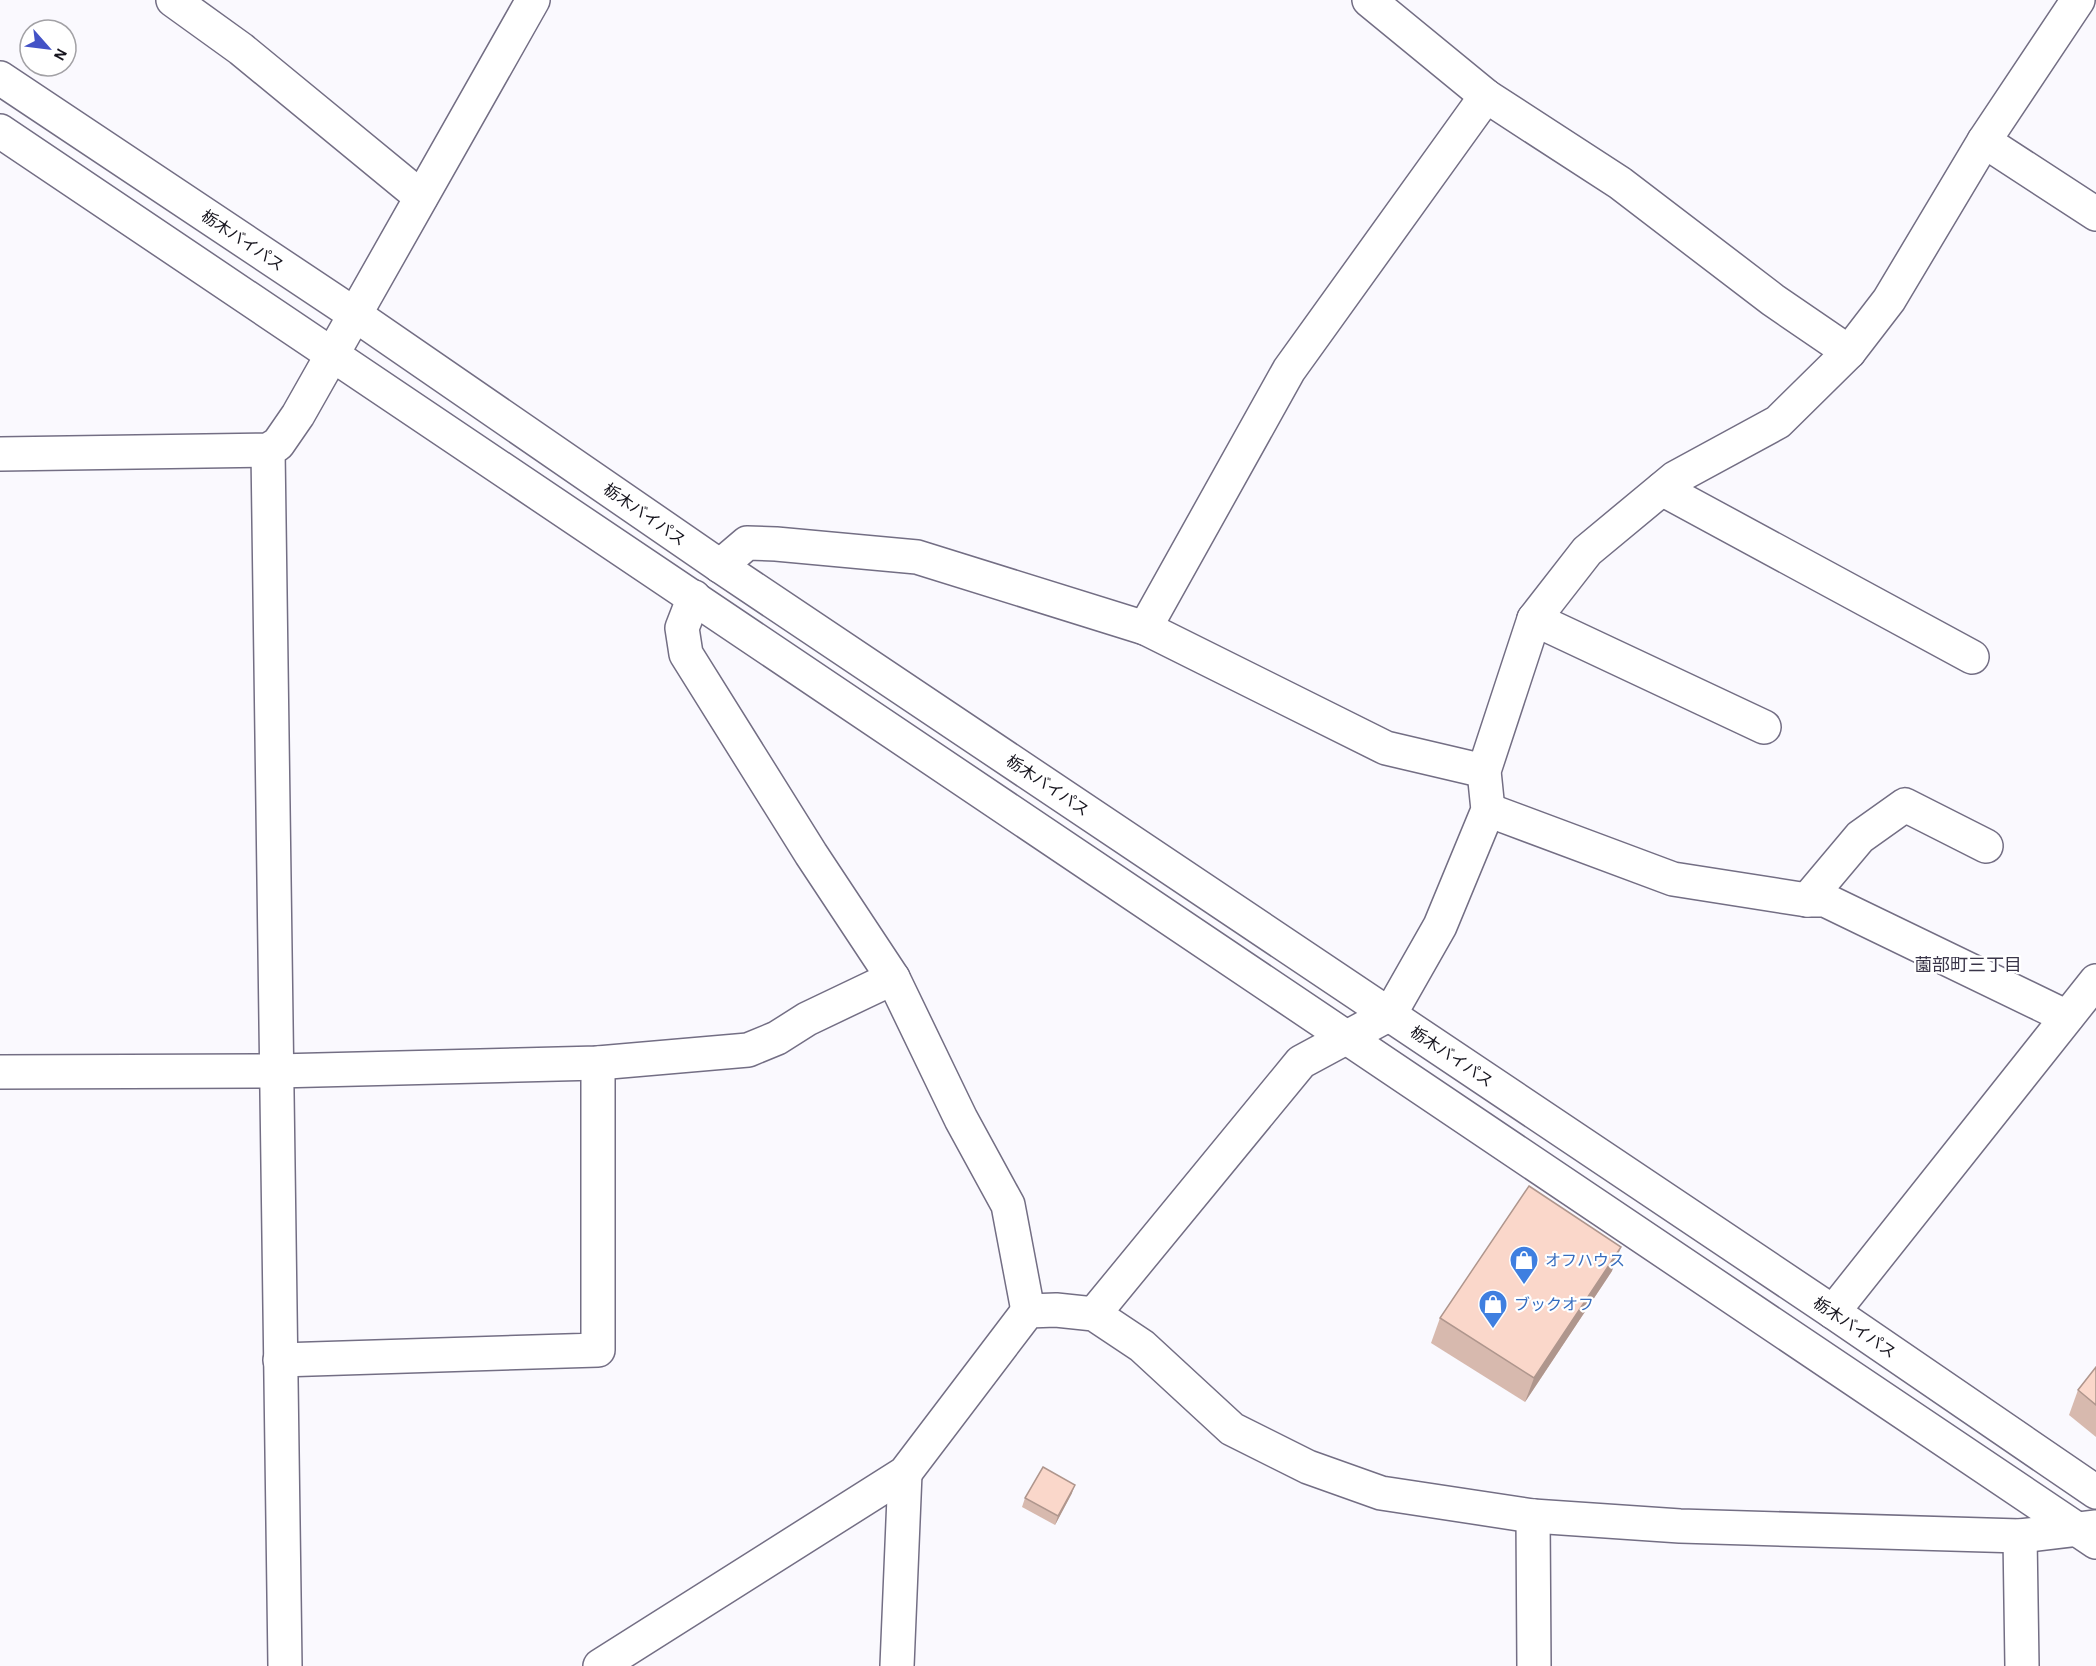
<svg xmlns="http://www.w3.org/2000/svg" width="2096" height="1666" font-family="'Alegreya Sans','Noto Sans JP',sans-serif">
  <rect width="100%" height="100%" fill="#faf9fe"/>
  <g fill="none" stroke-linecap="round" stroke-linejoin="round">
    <g stroke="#736e84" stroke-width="36">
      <g id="minor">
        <path d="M173,0L241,49L421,197"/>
        <path d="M1369,0L1486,96L1620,183L1773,300L1849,352"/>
        <path d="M1984,141L2096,214"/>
        <path d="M268,450L285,1666"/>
        <path d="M0,454L268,450L278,444L298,415L533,0"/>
        <path d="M1662,489L1972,657"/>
        <path d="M720,566L747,543L776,544L917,557L1145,628L1386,748L1484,771"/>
        <path d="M694,597L682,628L686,654L811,854L893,978L961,1119L1008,1205L1028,1311"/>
        <path d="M1534,619L1764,727"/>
        <path d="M1145,628L1289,370L1486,96"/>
        <path d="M1488,810L1673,879L1807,900H1825L2067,1017"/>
        <path d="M1807,900L1860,837L1905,805L1986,846"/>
        <path d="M0,1072L277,1071L598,1063L748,1050L777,1038L807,1019L893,978"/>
        <path d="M1833,1312L2096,981"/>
        <path d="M1094,1314L1301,1062L1390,1014L1440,926L1488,810L1484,771L1534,619L1587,551L1675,478L1778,422L1849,352L1889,300L1984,141L2078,0"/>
        <path d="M280,1360L598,1350V1063"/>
        <path d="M1533,1516L1534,1666"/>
        <path d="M2020,1536L2022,1666"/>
        <path d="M600,1666L905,1473L1028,1311L1056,1310L1094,1314L1142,1346L1232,1429L1308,1467L1381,1493L1533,1516L1680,1526L2020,1536L2096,1527"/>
        <path d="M897,1666L905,1473"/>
      </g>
    </g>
    <g stroke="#736e84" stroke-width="36">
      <g id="major">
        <path d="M0,78L354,314L720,566L1833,1312L2096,1492"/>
        <path d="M0,131L2096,1542"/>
      </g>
    </g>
    <use href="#minor" stroke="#fff" stroke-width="33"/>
    <use href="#major" stroke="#fff" stroke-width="33"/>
  </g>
  <g fill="#d7b9ae">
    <path d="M1612,1271L1525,1402L1431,1343L1440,1318Z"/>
    <path d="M2096,1367V1437L2069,1415L2078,1390Z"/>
    <path d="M1072,1493L1055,1525L1022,1507L1025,1498Z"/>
  </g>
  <g fill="#af968d">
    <path d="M1621,1247L1612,1271L1525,1402L1534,1378Z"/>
    <path d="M1075,1485L1072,1493L1055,1525L1058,1516Z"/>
  </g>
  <g fill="#fad7ca" stroke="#af968d" stroke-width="1.5">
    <path d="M1529,1186L1621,1247L1534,1378L1440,1318Z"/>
    <path d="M2096,1367V1405L2078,1390Z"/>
    <path d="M1043,1467L1075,1485L1058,1516L1025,1498Z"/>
  </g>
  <defs>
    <g id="shop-pin" transform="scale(1.5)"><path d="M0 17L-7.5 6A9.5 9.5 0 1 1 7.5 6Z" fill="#3f7fe0" stroke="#fff"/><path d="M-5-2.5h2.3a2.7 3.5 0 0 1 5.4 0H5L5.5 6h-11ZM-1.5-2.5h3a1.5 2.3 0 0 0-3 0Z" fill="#fff"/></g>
  </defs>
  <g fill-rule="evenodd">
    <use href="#shop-pin" x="1524" y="1260"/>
    <use href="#shop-pin" x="1493" y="1304"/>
  </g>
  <g text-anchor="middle" stroke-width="4.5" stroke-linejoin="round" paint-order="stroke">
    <g font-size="16" fill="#16141d" stroke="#fff">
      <text transform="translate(243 240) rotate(34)" y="6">栃木バイパス</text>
      <text transform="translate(645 514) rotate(35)" y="6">栃木バイパス</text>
      <text transform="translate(1048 785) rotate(34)" y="6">栃木バイパス</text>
      <text transform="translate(1452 1056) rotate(34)" y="6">栃木バイパス</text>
      <text transform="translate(1855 1327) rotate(34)" y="6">栃木バイパス</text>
    </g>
    <g font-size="16" fill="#366cbe" stroke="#fff" text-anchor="start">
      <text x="1545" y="1266">オフハウス</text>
      <text x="1514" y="1310">ブックオフ</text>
    </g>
    <g font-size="18" fill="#3a3549" stroke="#fff">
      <text x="1968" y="971">薗部町三丁目</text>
    </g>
  </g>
  <g transform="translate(48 48) rotate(118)"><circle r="28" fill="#ffffff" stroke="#a2a1a5" stroke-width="1.5"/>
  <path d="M0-4.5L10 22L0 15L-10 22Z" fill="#4352c6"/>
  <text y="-9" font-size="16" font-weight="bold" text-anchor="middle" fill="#16141d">N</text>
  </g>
</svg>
